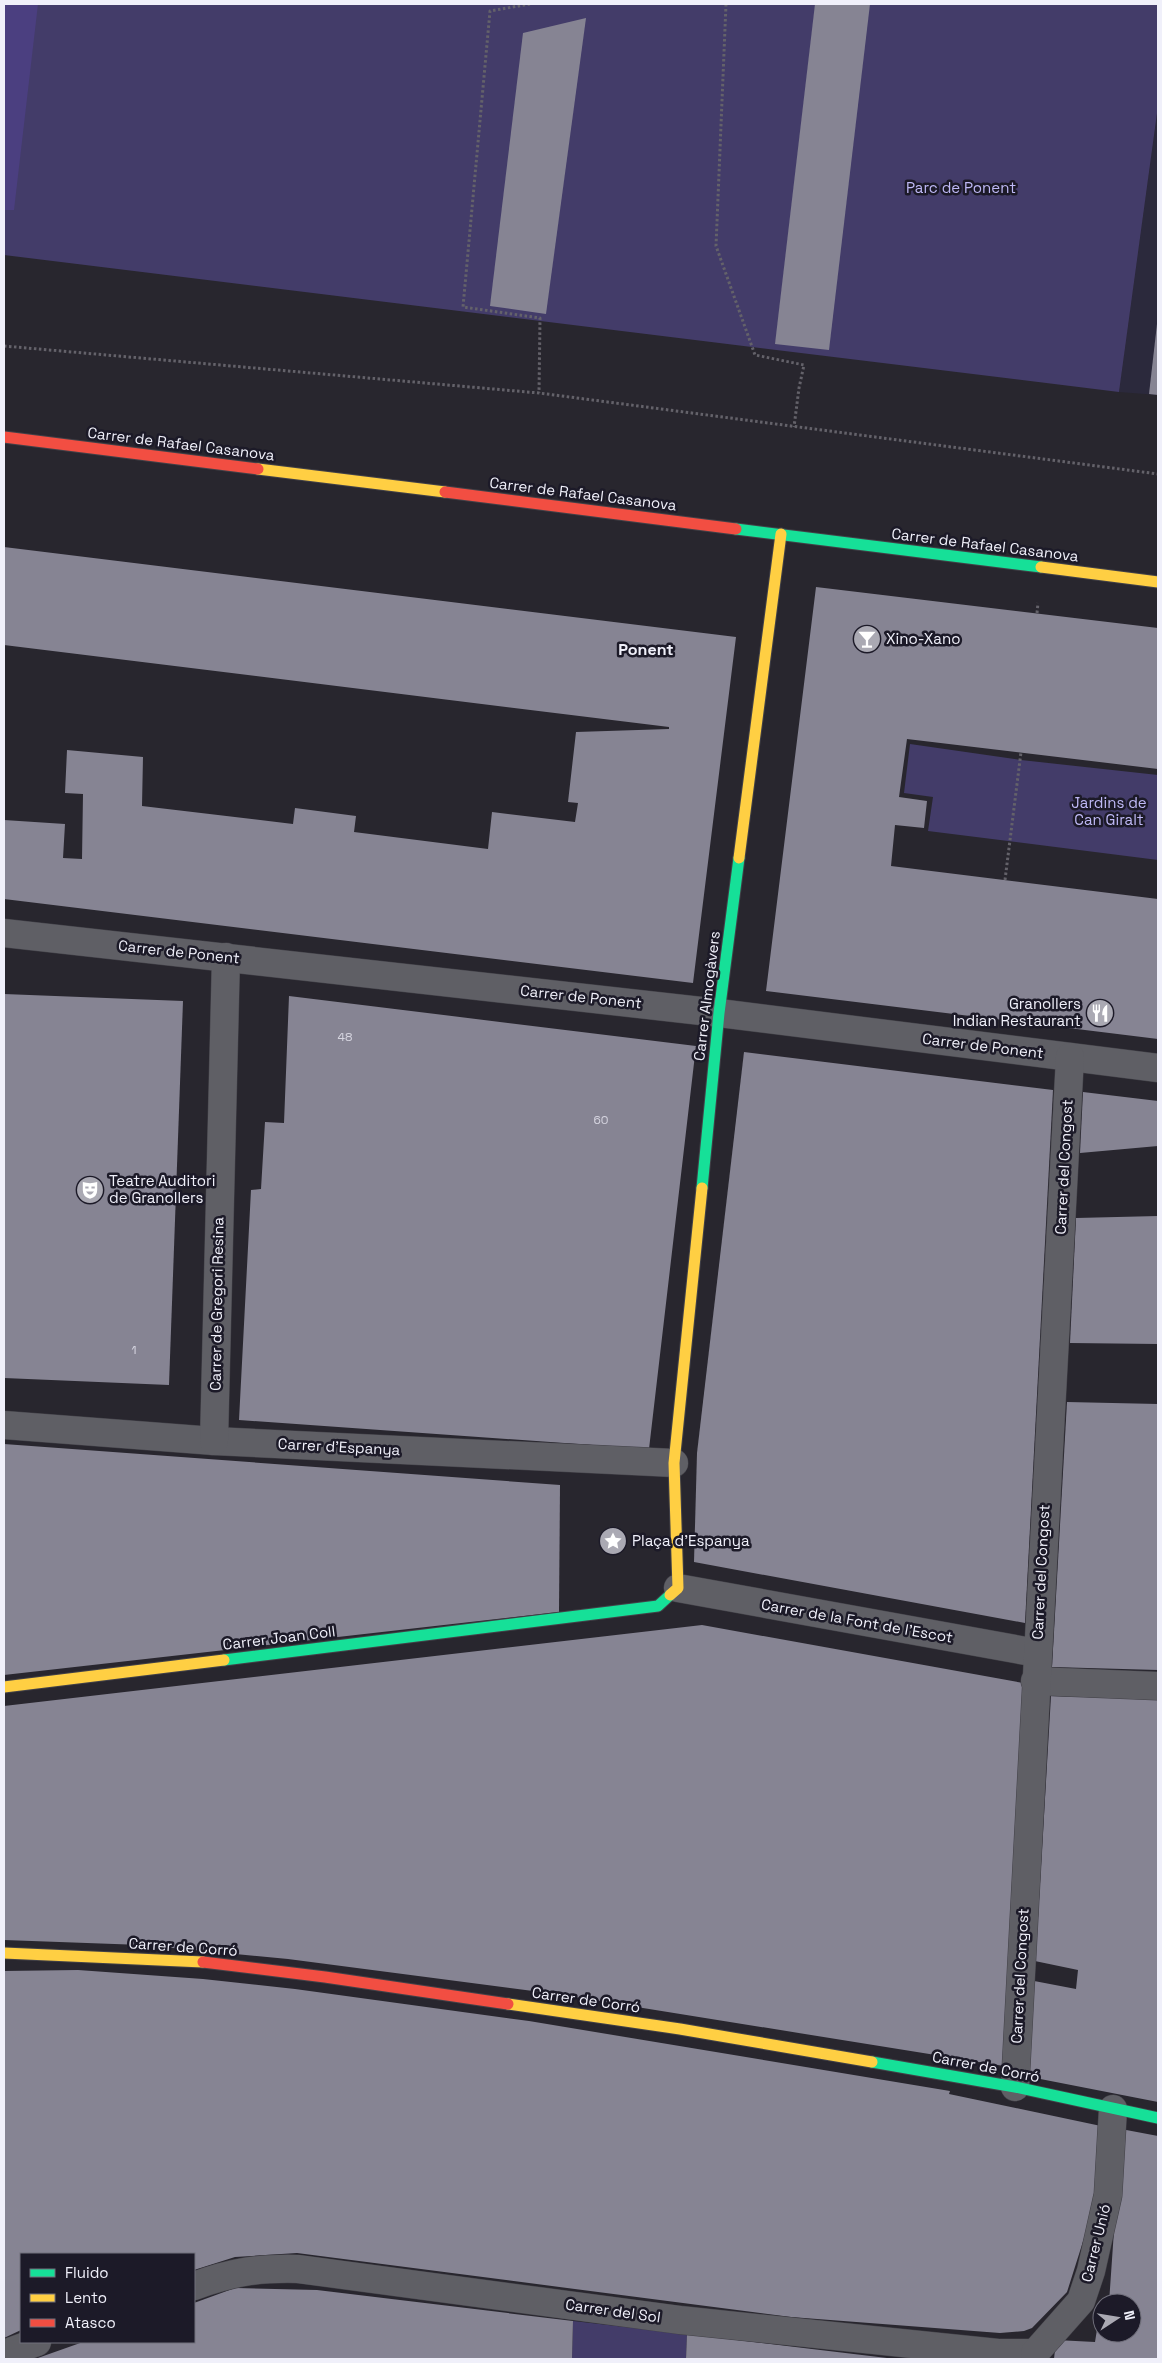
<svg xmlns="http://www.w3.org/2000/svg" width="1162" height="2363" font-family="'Space Grotesk',sans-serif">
  <rect width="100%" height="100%" fill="#28262e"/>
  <path fill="#2b293c" d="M1158,106V395L1119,392Z"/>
  <g fill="#433c69">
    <path d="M4,4H1158V106L1119,392L4,255Z"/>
    <path d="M910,744L1021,760L1158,775V860L928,831L933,797L904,793Z"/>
    <path d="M573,2321L687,2334L686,2359H572Z"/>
  </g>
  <path fill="#4b3f80" d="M4,4H38L14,210H4Z"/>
  <g fill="#868493">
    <path d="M815,4H870L829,350L775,344Z"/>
    <path d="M586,18L546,314L490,306L523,33Z"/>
    <path d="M1157,324H1158V395L1149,394Z"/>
    <path d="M4,547L736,637L693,983L4,899V820L65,824L63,858L82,859L83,794L65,793L67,750L143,757L142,806L293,824L295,808L356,816L354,832L488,849L492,812L575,822L578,803L568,802L576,732L669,729V727L4,645Z"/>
    <path d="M816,587L1158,628V769L907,739L899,797L927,801L924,828L895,825L891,866L1158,899V1039L766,991Z"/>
    <path d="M4,994L183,1001L169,1385L4,1378Z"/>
    <path d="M289,996L696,1046L649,1449L239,1420L251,1190L261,1189L265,1122L284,1123Z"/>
    <path d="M744,1052L1053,1090L1025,1623L694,1562L697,1453Z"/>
    <path d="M1083,1092L1158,1101V1146L1080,1153Z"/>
    <path d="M1158,1216V1344L1070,1343L1076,1218Z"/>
    <path d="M1067,1402L1158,1404V1670L1052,1667Z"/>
    <path d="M4,1444L560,1485L559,1612L4,1675Z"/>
    <path d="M702,1625L1023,1683L1004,2066L556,1994L288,1959L142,1945L4,1940V1706Z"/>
    <path d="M1051,1696L1158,1699V2102L1025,2076L1029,1980L1076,1989L1078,1970L1030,1960L1033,1917L1038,1918Z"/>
    <path d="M78,1970L203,1979L295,1989L529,2021L950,2091L949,2094L1101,2126L1099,2191L1067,2292L1032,2328L1024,2331L1000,2333L791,2317L297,2253L235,2257L194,2270V2254H21V2330L4,2338V1971Z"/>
    <path d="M1121,2129L1158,2136V2359H1054L1056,2340L1095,2342L1099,2317H1102V2333H1132V2303H1109Z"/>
    <path d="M235,2288L317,2290L573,2321L572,2359H35L83,2342H194V2303Z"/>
    <path d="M687,2334L887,2358V2359H686Z"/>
  </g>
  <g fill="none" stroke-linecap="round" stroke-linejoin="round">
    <g stroke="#424148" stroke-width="29">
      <g id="street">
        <path d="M4,933L719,1013L1158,1068"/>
        <path d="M4,1425L214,1441L674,1463"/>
        <path d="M214,1441L226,957"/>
        <path d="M678,1588L1037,1653"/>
        <path d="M1035,1681L1158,1686"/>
        <path d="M1015,2087L1070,1057"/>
        <path d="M194,2286C232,2272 257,2268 298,2269L680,2320L998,2353H1035"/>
        <path d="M1035,2353L1081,2301L1091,2271L1108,2195L1113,2109"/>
        <path d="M4,2354L37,2342"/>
      </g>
    </g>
    <g stroke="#424148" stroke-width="13">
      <g id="fast">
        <path d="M736,529L1041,567"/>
        <path d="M702,1188L719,1013L739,858"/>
        <path d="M224,1660L658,1606L670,1595"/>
        <path d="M872,2062L1015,2087L1158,2118"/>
      </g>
    </g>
    <g stroke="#424148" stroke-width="13">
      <g id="slow">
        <path d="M258,469L445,492"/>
        <path d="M1041,567L1158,582"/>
        <path d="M739,858L781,534"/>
        <path d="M670,1595L678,1588L674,1463L702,1188"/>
        <path d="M4,1687L224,1660"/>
        <path d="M4,1953L203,1962"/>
        <path d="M508,2004L680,2029L872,2062"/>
      </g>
    </g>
    <g stroke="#424148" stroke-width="13">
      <g id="jam">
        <path d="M4,437L258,469"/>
        <path d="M445,492L736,529"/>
        <path d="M203,1962L325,1977L508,2004"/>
      </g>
    </g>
    <g stroke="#64626a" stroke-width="3" stroke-dasharray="2.5 2.5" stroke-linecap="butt">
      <path d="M530,4L490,11L463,307L540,318L539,393"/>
      <path d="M726,4L716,246L755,355L804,365L799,388L794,427"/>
      <path d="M4,346L539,393L1158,474"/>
      <path d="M1037,613L1038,603"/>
      <path d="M1005,880L1021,752"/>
    </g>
    <use href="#street" stroke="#5f5f65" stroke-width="28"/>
    <use href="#fast" stroke="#16e098" stroke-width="11"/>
    <use href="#slow" stroke="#ffcf43" stroke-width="11"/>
    <use href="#jam" stroke="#f24e42" stroke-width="11"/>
  </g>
  <defs>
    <g id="bar-disc" transform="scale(1.4375)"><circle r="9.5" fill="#aaa9b3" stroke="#1c1a28"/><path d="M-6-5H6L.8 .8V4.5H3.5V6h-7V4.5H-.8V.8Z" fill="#fff"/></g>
    <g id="restaurant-disc" transform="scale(1.4375)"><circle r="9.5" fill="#aaa9b3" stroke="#1c1a28"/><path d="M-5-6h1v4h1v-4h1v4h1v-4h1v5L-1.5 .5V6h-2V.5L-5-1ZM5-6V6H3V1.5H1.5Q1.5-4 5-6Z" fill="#fff"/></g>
    <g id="theatre-disc" transform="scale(1.4375)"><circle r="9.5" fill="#aaa9b3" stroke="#1c1a28"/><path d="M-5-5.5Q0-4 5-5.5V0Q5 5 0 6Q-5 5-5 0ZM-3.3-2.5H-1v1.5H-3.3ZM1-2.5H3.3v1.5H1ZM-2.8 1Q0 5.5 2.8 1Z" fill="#fff"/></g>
    <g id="sight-disc" transform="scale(1.4375)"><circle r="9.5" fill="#aaa9b3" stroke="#1c1a28"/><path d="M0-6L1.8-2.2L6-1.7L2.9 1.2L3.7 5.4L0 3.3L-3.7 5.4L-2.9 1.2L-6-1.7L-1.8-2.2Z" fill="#fff"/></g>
  </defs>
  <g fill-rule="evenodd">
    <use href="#bar-disc" x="867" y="639"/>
    <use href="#restaurant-disc" x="1100" y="1013"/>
    <use href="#theatre-disc" x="90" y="1190"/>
    <use href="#sight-disc" x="613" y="1541"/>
  </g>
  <g text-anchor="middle" stroke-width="5" stroke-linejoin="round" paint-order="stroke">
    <g font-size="12" fill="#d6d5e0">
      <text x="345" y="1041">48</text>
      <text x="601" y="1124">60</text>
      <text x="134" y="1354">1</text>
    </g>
    <g font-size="15" fill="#bfb9f6" stroke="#1c1a28">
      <text x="961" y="193">Parc de Ponent</text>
      <text x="1109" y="808">Jardins de<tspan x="1109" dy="17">Can Giralt</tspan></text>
    </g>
    <g font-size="15" fill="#f0f0fa" stroke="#1c1a28">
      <text transform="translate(181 444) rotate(7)" y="5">Carrer de Rafael Casanova</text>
      <text transform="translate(583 494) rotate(7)" y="5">Carrer de Rafael Casanova</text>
      <text transform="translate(985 545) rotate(7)" y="5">Carrer de Rafael Casanova</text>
      <text transform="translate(179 952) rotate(6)" y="5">Carrer de Ponent</text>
      <text transform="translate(707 996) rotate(-83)" y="5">Carrer Almogàvers</text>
      <text transform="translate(581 997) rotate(6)" y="5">Carrer de Ponent</text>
      <text transform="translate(983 1046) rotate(7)" y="5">Carrer de Ponent</text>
      <text transform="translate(1064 1167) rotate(-87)" y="5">Carrer del Congost</text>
      <text transform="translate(217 1304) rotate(-89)" y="5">Carrer de Gregori Resina</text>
      <text transform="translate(339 1447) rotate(3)" y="5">Carrer d'Espanya</text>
      <text transform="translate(1041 1572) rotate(-87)" y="5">Carrer del Congost</text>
      <text transform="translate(857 1621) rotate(10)" y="5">Carrer de la Font de l'Escot</text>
      <text transform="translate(279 1638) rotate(-7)" y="5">Carrer Joan Coll</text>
      <text transform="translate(183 1947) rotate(4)" y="5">Carrer de Corró</text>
      <text transform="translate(1020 1976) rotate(-87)" y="5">Carrer del Congost</text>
      <text transform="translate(586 2000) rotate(8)" y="5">Carrer de Corró</text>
      <text transform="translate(986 2067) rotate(11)" y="5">Carrer de Corró</text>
      <text transform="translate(1096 2243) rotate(-76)" y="5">Carrer Unió</text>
      <text transform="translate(613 2311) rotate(8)" y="5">Carrer del Sol</text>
    </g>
    <g font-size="15" fill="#f0f0fa" stroke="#1c1a28" text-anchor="start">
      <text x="886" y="644">Xino-Xano</text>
      <text x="1081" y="1009" text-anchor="end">Granollers<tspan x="1081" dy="17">Indian Restaurant</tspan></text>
      <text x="109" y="1186">Teatre Auditori<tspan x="109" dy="17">de Granollers</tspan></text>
      <text x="632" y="1546">Plaça d'Espanya</text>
    </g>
    <g font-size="16" font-weight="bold" fill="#f0f0fa" stroke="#1c1a28">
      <text x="646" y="655">Ponent</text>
    </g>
  </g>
  <rect width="1162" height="2363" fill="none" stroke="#f0f0fa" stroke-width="10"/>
  <rect x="20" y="2253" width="175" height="90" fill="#1c1a28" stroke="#71707c"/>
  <rect x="30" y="2269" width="25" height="8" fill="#16e098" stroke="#71707c"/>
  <text x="65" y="2278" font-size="15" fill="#f0f0fa">Fluido</text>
  <rect x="30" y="2294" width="25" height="8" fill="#ffcf43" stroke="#71707c"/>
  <text x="65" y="2303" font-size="15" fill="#f0f0fa">Lento</text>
  <rect x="30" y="2319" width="25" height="8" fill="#f24e42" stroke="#71707c"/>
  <text x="65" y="2328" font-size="15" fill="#f0f0fa">Atasco</text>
  <g transform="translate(1117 2318) rotate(78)"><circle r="24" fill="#1c1a28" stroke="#71707c"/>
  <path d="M0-4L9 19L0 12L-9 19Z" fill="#aaa9b3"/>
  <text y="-8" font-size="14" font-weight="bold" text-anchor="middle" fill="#f0f0fa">N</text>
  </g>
</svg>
